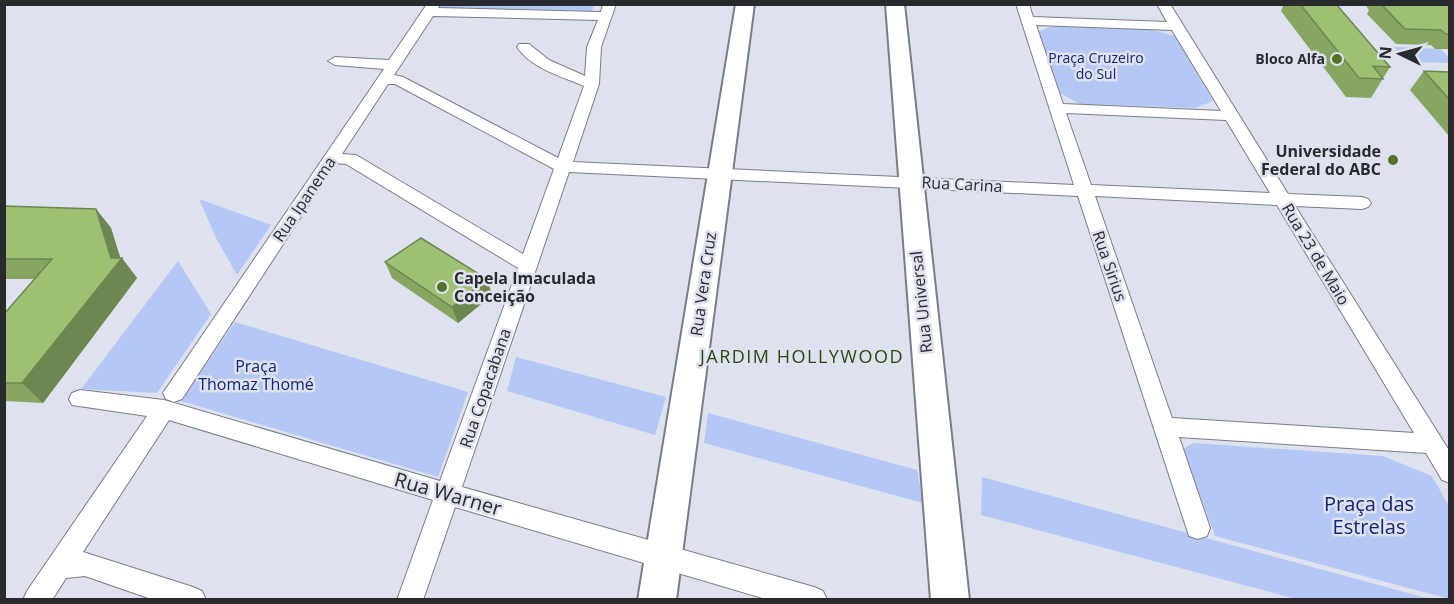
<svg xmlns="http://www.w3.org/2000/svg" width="1454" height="604" font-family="'Open Sans',sans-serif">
  <rect width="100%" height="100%" fill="#dde2ee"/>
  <g fill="#b5c7f4">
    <path d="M439,4L594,5L592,11L437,8Z"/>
    <path d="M1053,26L1149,29L1175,36L1213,101L1195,108L1080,104L1060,93L1037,32Z"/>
    <path d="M1394,47L1441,49L1449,58V63L1408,62Z"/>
    <path d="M199,199L271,225L237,275L216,238Z"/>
    <path d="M178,261L211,314L157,393L81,389Z"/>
    <path d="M235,322L468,392L438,477L181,401Z"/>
    <path d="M516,357L666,397L655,435L507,391Z"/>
    <path d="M708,413L917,470L923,503L704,443Z"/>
    <path d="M1193,443L1383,456L1432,476L1449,506V599L1215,536L1183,449Z"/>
    <path d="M982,477L1430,599H1296L981,515Z"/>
  </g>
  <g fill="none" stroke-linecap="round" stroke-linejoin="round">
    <g stroke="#797d88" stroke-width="2">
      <path id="street" d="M427,4H440L438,8L601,12L603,4H616L601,47L599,84L573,162L1074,185L1016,4H1029L1033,17L1167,22L1157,4H1170L1288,194L1362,197L1368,199L1371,203L1368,207L1362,209L1295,206L1450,452V483L1442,480L1426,453L1179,437L1210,528L1207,536L1198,539L1189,536L1078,196L569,172L462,487L814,587L823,591L827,600H769L455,507L423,600H397L433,500L169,420L83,552L193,587L202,591L206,600H154L85,576L66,578L52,600H23L27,591L147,416L72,405L69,399L72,393L80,390L164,400L440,481L518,268L346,164L336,163L182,399L174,402L166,399L163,393L384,69L335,65L328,61L335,57L389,60ZM433,16L598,20L587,47L585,76L549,60L529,44H519L517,47C532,69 561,76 584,86L558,158L403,77L394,75ZM1036,25L1172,30L1221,111L1063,104ZM388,84H395L554,169L523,254L356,155L342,154ZM1066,113L1226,120L1270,193L1091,185ZM1095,196L1277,205L1414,433L1172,418Z"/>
    </g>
    <g stroke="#797d88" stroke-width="4">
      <g id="secondary">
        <path d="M736,4H754L676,600H638Z"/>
        <path d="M886,4H904L969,600H931Z"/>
      </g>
    </g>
    <use href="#street" fill="#fff" fill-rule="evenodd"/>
    <use href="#secondary" fill="#fff" fill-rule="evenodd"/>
  </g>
  <g fill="#87a662">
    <path d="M1284,4H1336L1390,67L1371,98L1346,97L1281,11Z"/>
    <path d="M1365,4H1449V49H1435L1431,45L1396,44L1367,14L1369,10Z"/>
    <path d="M1424,71L1449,72V136L1410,90Z"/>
    <path d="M4,206L96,209L111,228L120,258L137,278L43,403L4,401V314L35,279H4Z"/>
    <path d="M385,262L487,279L492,295L458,323L392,278Z"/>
  </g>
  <g fill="#6e8750">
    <path d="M96,209L111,228L121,260L122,258L137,278L43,403L22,383L111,258Z"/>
    <path d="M487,279L492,295L458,323L452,307Z"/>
  </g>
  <g fill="#9dc172" stroke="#6e8750" stroke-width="1.5">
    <path d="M1300,4H1336L1390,67L1373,66L1383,79L1359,78Z"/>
    <path d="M1381,4H1449V34H1445L1441,30L1405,29Z"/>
    <path d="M1424,71L1449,72V99Z"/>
    <path d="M4,206L96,209L111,258H122L22,383H4V314L52,259H4Z"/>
    <path d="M421,238L487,279L452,307L385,262Z"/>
  </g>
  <g fill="#537228" stroke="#dde2ee" stroke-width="2">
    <circle cx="1337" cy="59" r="6"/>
    <circle cx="1393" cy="160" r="6"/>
    <circle cx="442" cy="287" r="6"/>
  </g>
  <g text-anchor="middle" stroke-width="5" stroke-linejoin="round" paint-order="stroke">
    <g font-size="14" fill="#142478" stroke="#dde2ee">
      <text x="1096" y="63">Praça Cruzeiro<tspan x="1096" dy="16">do Sul</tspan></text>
    </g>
    <g font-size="14" font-weight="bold" fill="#282a2e" stroke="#dde2ee" text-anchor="end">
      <text x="1325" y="64">Bloco Alfa</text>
    </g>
    <g font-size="16" font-weight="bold" fill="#282a2e" stroke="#dde2ee" text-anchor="end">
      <text x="1381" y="157">Universidade<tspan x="1381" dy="18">Federal do ABC</tspan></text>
      <text x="454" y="284" text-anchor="start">Capela Imaculada<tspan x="454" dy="18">Conceição</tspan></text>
    </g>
    <g font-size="16" fill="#282a2e" stroke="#dde2ee">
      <text transform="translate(962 184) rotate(3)" y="6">Rua Carina</text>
      <text transform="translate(304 199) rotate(-56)" y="6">Rua Ipanema</text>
      <text transform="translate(1316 254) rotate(59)" y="6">Rua 23 de Maio</text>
      <text transform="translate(1110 266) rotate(71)" y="6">Rua Sirius</text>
      <text transform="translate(703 284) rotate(-82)" y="6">Rua Vera Cruz</text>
      <text transform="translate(921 302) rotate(-96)" y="6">Rua Universal</text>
      <text transform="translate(485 388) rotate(-71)" y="6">Rua Copacabana</text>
    </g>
    <g font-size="16" fill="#142478" stroke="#dde2ee">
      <text x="256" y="372">Praça<tspan x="256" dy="18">Thomaz Thomé</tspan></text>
    </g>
    <g font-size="18" letter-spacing="1.5" fill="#304512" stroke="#dde2ee">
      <text x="802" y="363">JARDIM HOLLYWOOD</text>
    </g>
    <g font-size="20" fill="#282a2e" stroke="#dde2ee">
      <text transform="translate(448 494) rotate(16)" y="7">Rua Warner</text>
    </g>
    <g font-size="20" fill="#142478" stroke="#dde2ee">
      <text x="1369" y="511">Praça das<tspan x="1369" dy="23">Estrelas</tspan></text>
    </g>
  </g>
  <rect width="1454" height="604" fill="none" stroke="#282a2e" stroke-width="12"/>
  <g transform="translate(1400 54) rotate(275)" stroke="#dde2ee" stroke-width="4.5" paint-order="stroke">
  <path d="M0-4.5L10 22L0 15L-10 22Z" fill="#282a2e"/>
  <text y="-9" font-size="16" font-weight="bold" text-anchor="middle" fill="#282a2e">N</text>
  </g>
</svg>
